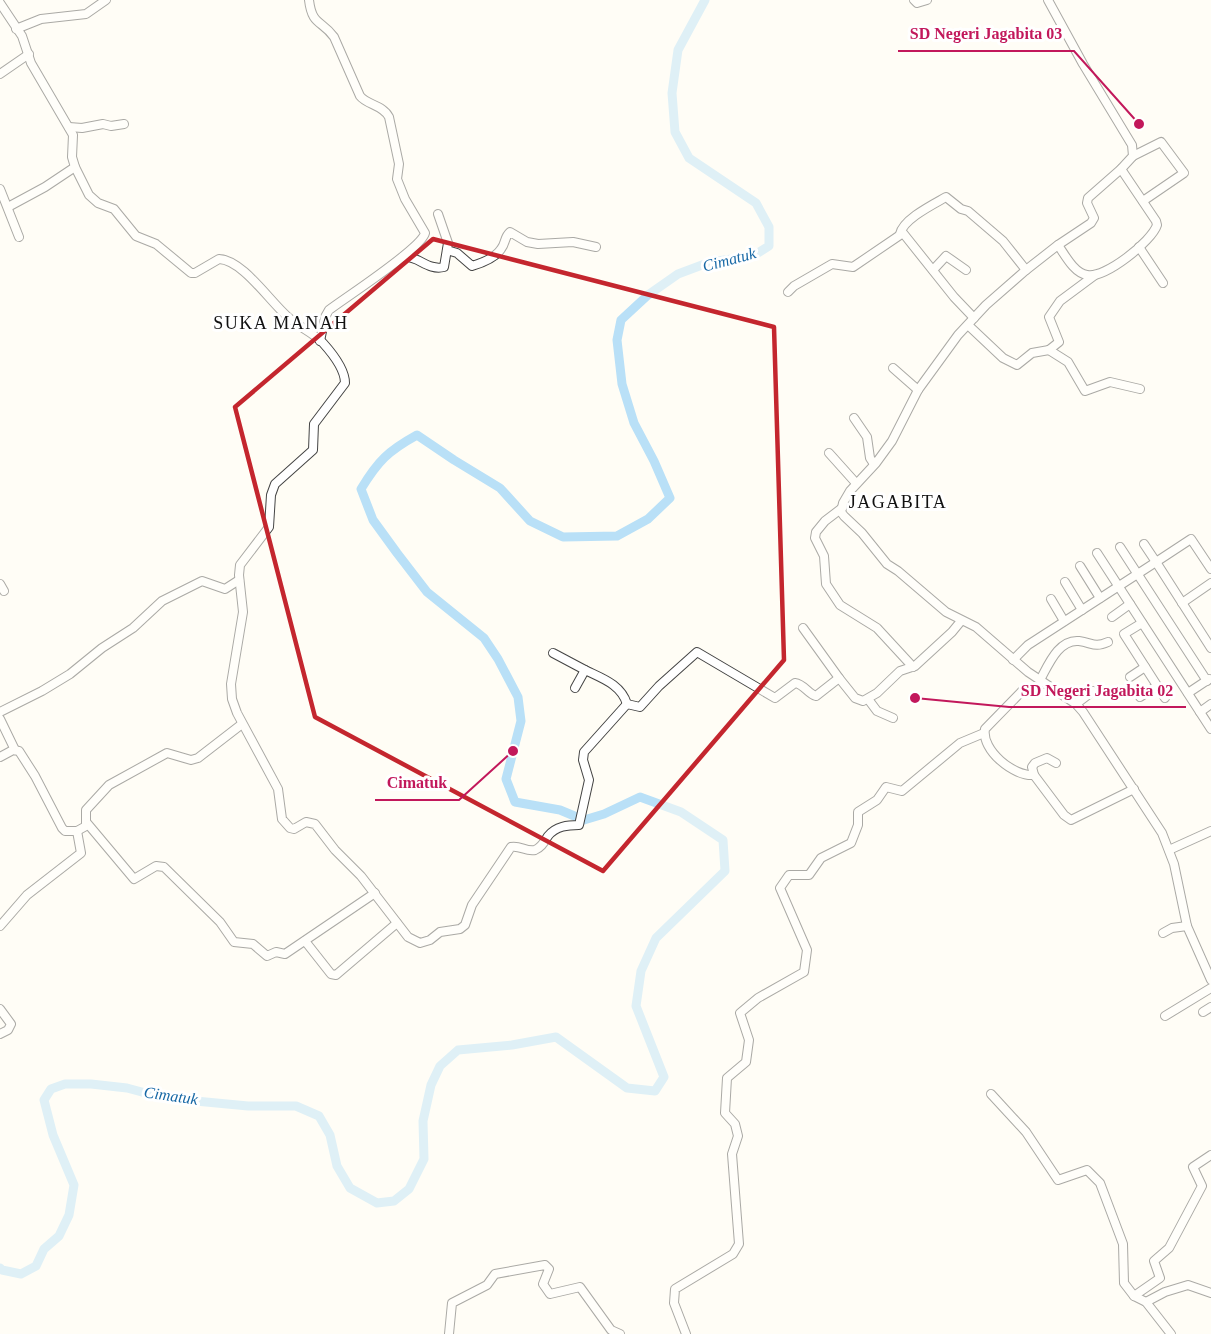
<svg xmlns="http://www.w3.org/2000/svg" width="1211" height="1334" font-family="'Times New Roman',serif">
  <rect width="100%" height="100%" fill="#fffdf5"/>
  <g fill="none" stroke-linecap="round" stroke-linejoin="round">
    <path stroke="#b9e0f7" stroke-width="9" d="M0,1268L2,1270L21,1274L36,1266L44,1249L59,1236L69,1215L74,1185L53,1135L44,1100L51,1089L65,1084H91L127,1088L164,1098L248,1106H296L319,1116L330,1135L337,1166L350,1188L377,1203L394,1201L409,1189L424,1159L423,1121L431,1085L440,1066L458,1050L512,1045L556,1037L627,1088L655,1091L664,1077L636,1006L641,971L656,938L725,871L723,840L681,812L640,797L604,814L584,820L560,810L515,802L506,779L521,721L518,697L498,659L484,638L427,592L397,553L373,520L361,489C378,461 388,451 417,435L454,460L500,488L530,521L563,537L617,536L648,519L670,498L654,461L634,423L622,384L617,340L621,320L648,295L678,274L710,262L753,256L769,246V227L756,203L689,158L675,132L672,93L678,50L705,0"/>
    <g stroke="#444" stroke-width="10">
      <g id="minor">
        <path d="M309,0C312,26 322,20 334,37L360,96C367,105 383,105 389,117L399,164L397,179L405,199L425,233C421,249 346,297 329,310L325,317L320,341"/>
        <path d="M914,0L917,3L927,0"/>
        <path d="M1048,0L1083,64L1132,145L1133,156L1121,169L1088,198L1087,203L1094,218L1091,223L1058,245L1026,270L986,305L958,335L918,390L892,441L876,463L850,491L843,503L841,512L844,516L862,533L887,564L898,571L946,612L976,627L1028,672L1076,704L1083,712L1162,833L1174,864L1187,926L1211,980"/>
        <path d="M0,3L22,36L31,63L73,135L72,157L75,167L89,195L98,203L114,209L136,236L156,244L191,273H195L219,259C243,260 270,302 289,318C299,327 314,333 323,343C332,353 345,369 345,383L314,424L313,450L275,484L271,495L269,527L240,565L239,575L243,612L231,684L232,699L237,713L278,789L282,819L290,828L294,829L306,822L315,824L335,850L361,876L408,937L420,943L430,940L440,932L460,929L465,925L472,905L511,847C520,845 526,852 535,850C542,847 544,842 548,836C556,826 568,825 579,825L589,780L583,760L584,752L627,704L640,707L659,686L697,652L775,698L795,683C804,684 808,694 816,696L839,678L855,698L863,701L877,693L900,671L915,666L952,632L961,621"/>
        <path d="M16,29L41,19L86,14L106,0"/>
        <path d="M0,74L29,54"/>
        <path d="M69,127L82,128L103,124L111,126L124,124"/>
        <path d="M1133,156L1161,142L1184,173L1143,201"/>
        <path d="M0,189L19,237"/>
        <path d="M8,207L45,187L75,167"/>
        <path d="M900,234C903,219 934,204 946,197L961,209L968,211L1003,241L1026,270"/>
        <path d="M1058,245C1065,255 1074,273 1087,275C1105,279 1152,241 1157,225L1156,221L1121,169"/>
        <path d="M1139,247L1163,283"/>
        <path d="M447,250L457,253L472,266C482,263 495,258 501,249C506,243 504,237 510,232L527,242L538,244L573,242L596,247"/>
        <path d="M403,257C418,255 427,271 444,267L448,243L438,214"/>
        <path d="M933,270L946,256L966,270"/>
        <path d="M788,292L794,286L832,264L853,267L903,233L954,297L974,318"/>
        <path d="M968,325L1003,358L1017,365L1032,353L1049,350L1059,342L1049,317L1060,301L1095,275"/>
        <path d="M1049,350L1068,362L1085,391L1110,382L1140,389"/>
        <path d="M893,368L918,390"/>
        <path d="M854,418L867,437L870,458L874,464"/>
        <path d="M829,453L855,482"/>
        <path d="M842,508L825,521L816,532L815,538L824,556L826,584L840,605L877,628L913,667"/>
        <path d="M1144,544L1156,562L1191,539L1211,569"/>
        <path d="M1120,547L1207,681"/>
        <path d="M1097,553L1211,729"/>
        <path d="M1080,566L1100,598"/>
        <path d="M1065,582L1082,610"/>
        <path d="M0,584L4,591"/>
        <path d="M1051,599L1064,621"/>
        <path d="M1182,603L1211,583"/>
        <path d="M1112,617L1130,604"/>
        <path d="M1142,623L1124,634L1165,698"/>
        <path d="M803,628L839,678"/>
        <path d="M553,653L585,670"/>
        <path d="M1013,660L1028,645L1156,562L1211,648"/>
        <path d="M1130,677L1145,667"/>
        <path d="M1040,680C1048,666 1058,639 1079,641C1093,643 1094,648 1108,642"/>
        <path d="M575,688L585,670C601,678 621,684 627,704"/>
        <path d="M1025,688L985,729C981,750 1014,777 1034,775L1064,815L1071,820L1134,789"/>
        <path d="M1188,693L1209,679"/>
        <path d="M1140,697L1157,686"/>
        <path d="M868,699L877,711L893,718"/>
        <path d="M1076,704L1093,691"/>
        <path d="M0,712L42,691L70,674L102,648L133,628L162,601L202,581L225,589L239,580"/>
        <path d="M1200,712L1211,704"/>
        <path d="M0,719L15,750"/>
        <path d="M0,757L13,750L19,751L35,776L62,828L65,831H77L86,826V810L109,785L167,753L191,760L198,758L242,724"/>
        <path d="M1034,775L1032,767L1035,763L1047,758L1056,763"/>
        <path d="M87,823L134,879L156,866L164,867L220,922L234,942L253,944L267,956L276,952L285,954L375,893"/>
        <path d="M1169,850L1211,831"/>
        <path d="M0,926L27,895L81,853L77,831"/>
        <path d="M1163,933L1172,928L1187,926"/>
        <path d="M305,941L331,974L336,975L397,923"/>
        <path d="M0,1009L11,1024L8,1030L0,1034"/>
        <path d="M1203,1012L1211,1007"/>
        <path d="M1165,1016L1211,988"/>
        <path d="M991,1094L1026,1132L1058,1180L1087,1170L1100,1183L1123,1244L1124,1283L1134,1296L1146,1302L1171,1334"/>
        <path d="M1134,1296L1160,1278L1154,1261L1169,1248L1202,1186L1193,1167L1211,1155"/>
        <path d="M1146,1302L1165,1292L1188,1285L1211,1293"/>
        <path d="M449,1334L452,1303L487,1285L495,1274L545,1265L549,1269L543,1284L550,1294L580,1287L611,1330L620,1334"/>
        <path d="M686,1334L674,1303L675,1289L733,1254L739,1244L732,1154L738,1136L735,1124L725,1113L727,1078L746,1062L749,1040L740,1013L758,998L804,972L807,950L780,888L789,875H809L821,858L851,843L858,825V812L877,800L886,787L902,791L960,743L984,733"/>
      </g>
    </g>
    <use href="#minor" stroke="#fff" stroke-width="8"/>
  </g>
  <path d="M0 0H1211V1334H0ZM433,239L774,327L784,660L603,871L315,717L235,407Z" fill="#fffdf5" fill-opacity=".55" fill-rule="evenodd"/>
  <path fill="none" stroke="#c4262e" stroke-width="4.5" stroke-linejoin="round" d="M433,239L774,327L784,660L603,871L315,717L235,407Z"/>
  <g text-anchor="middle" stroke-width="6" stroke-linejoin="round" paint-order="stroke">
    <g font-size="16" font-style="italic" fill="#1768a6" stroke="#fff">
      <text transform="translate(729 259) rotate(-15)" y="6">Cimatuk</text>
      <text transform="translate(171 1095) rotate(8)" y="6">Cimatuk</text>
    </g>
    <g font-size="18" letter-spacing="1.5" fill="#111" stroke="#fff">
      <text x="281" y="329">SUKA MANAH</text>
      <text x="898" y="508">JAGABITA</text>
    </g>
  </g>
  <path fill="none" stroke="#c2185b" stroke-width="2" d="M1139 124L1074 51H898M915 698L1009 707H1186M513 751L459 800H375"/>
  <g fill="#c2185b" stroke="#fff" stroke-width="2">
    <circle cx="1139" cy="124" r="6"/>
    <circle cx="915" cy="698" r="6"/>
    <circle cx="513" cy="751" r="6"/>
  </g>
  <g font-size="16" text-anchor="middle" font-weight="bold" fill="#c2185b" stroke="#fff" stroke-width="6" stroke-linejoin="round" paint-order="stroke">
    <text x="986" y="39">SD Negeri Jagabita 03</text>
    <text x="1097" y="696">SD Negeri Jagabita 02</text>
    <text x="417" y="788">Cimatuk</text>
  </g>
</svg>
